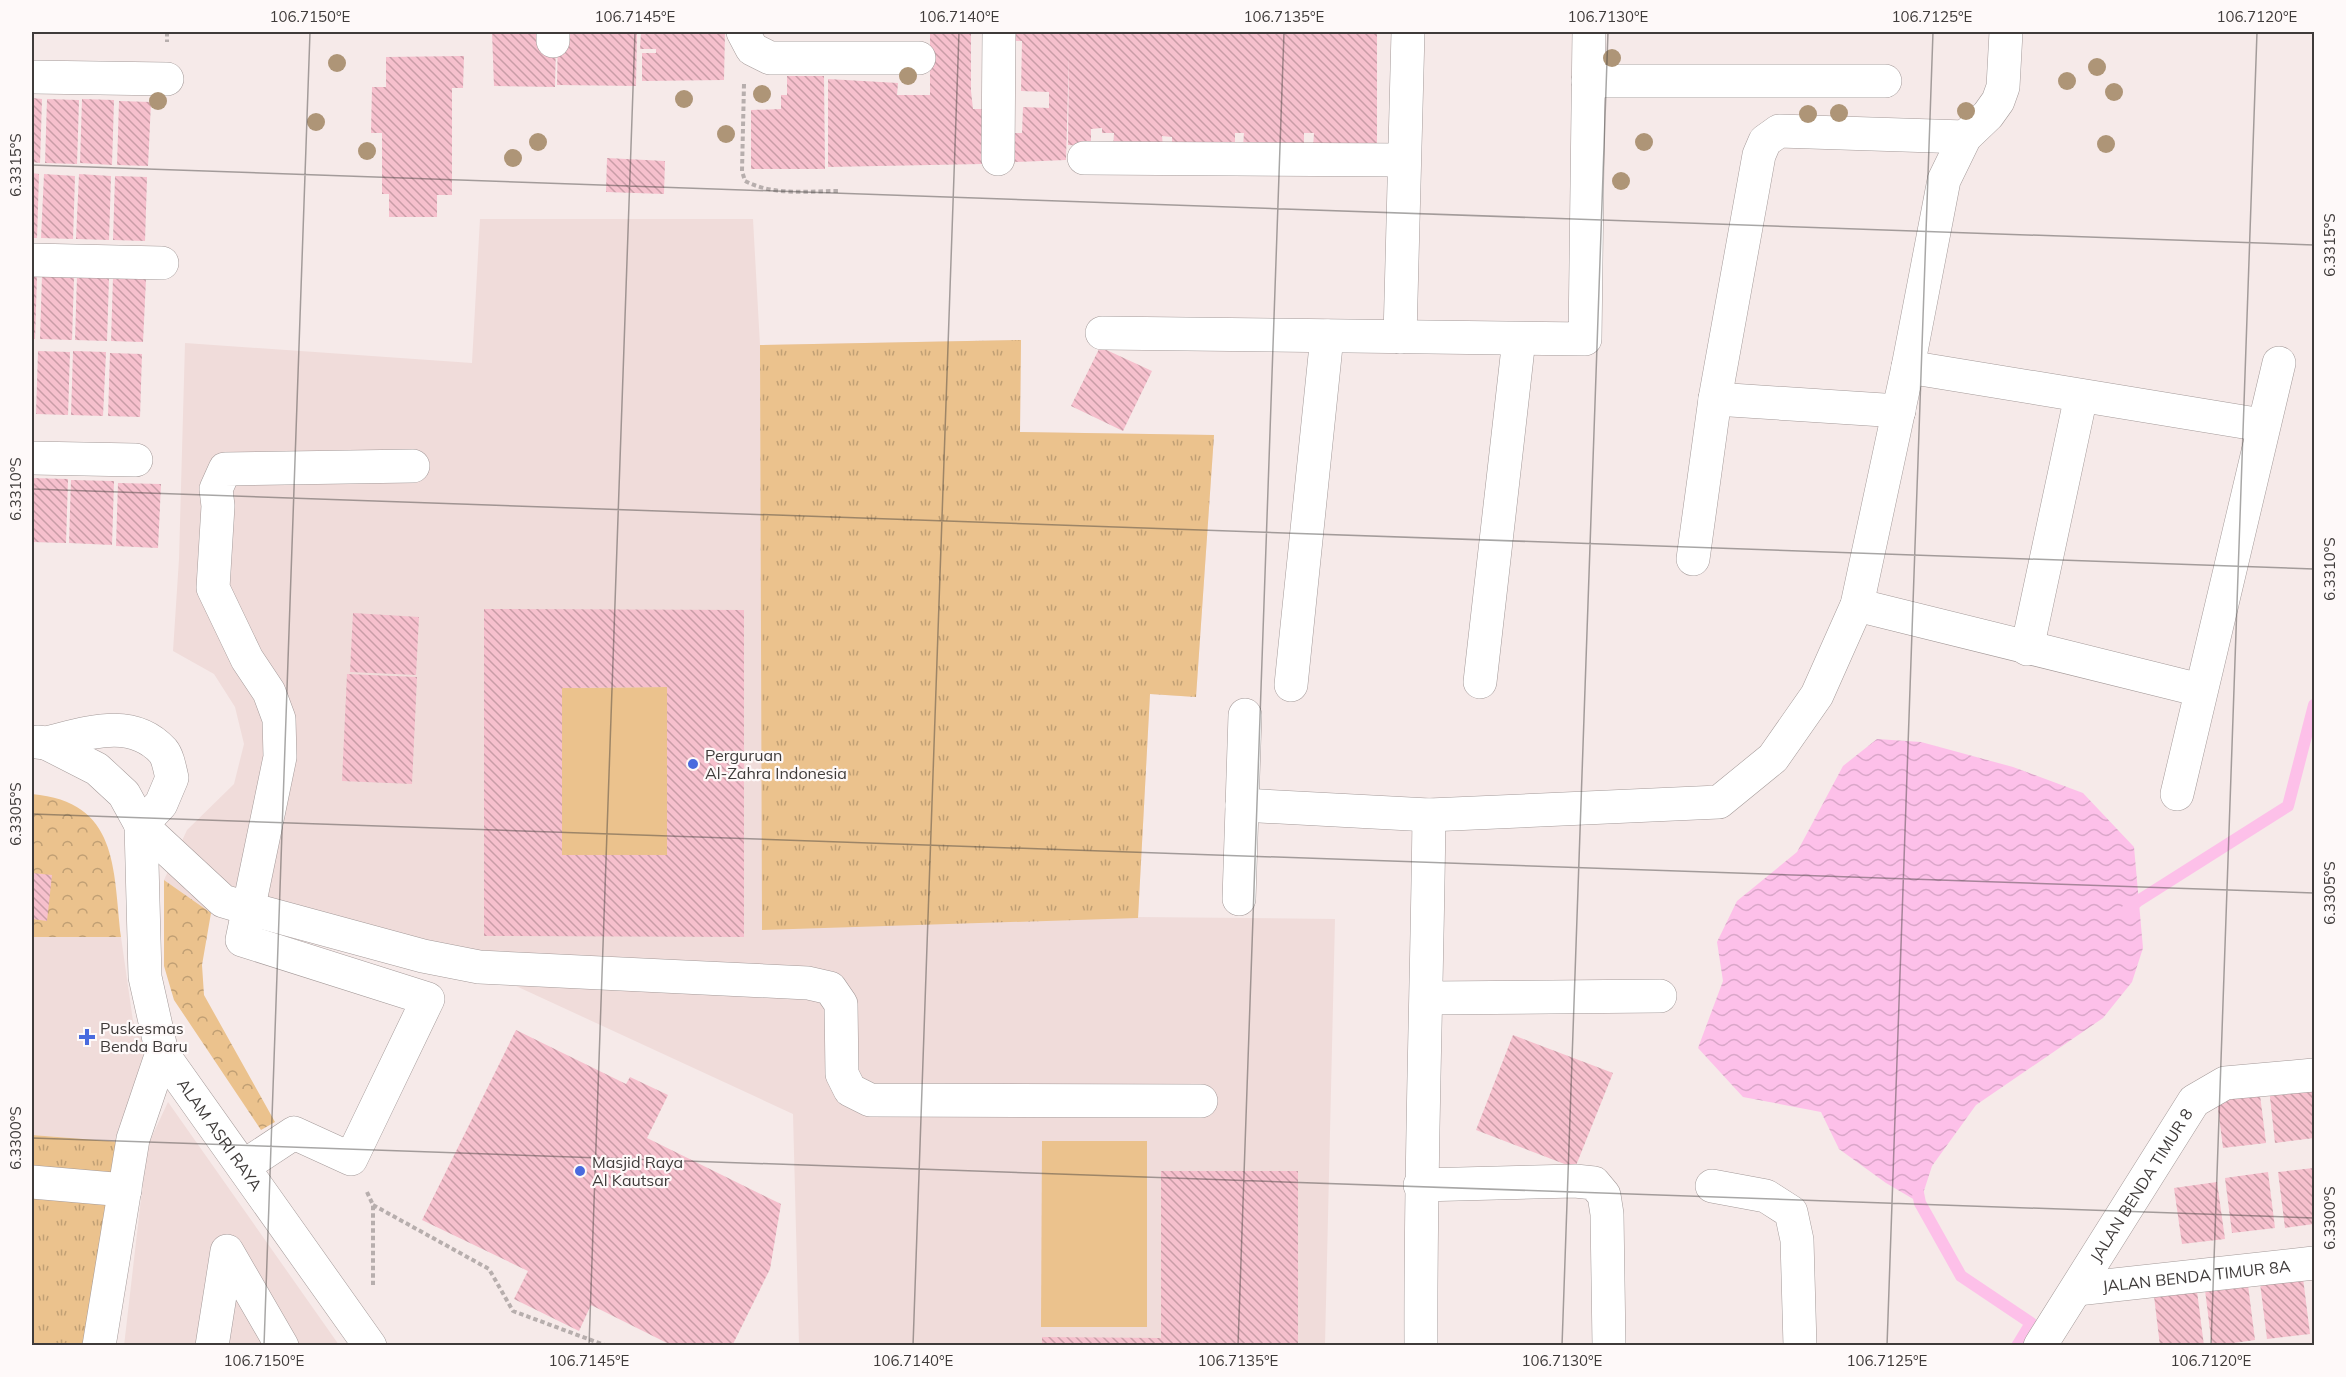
<svg xmlns="http://www.w3.org/2000/svg" width="2346" height="1377" font-family="Mulish,sans-serif">
  <defs>
    <pattern id="grass-tufts" width="24" height="20" patternUnits="userSpaceOnUse" patternTransform="scale(1.5)"><rect width="24" height="20" fill="#ebc28d"/><path d="M3 7l-1-3M5 7V3M7 7l1-3M15 17l-1-3M17 17v-4M19 17l1-3" fill="none" stroke="#c09f74"/></pattern>
    <pattern id="park-crowns" width="20" height="18" patternUnits="userSpaceOnUse" patternTransform="scale(1.5)"><rect width="20" height="18" fill="#ebc28d"/><path d="M2 6a3 3 0 1 1 6 0M12 15a3 3 0 1 1 6 0" fill="none" stroke="#c09f74"/></pattern>
    <pattern id="water-waves" width="16" height="10" patternUnits="userSpaceOnUse" patternTransform="scale(1.5)"><rect width="16" height="10" fill="#fdc0e9"/><path d="M0 5q4-4 8 0t8 0" fill="none" stroke="#daa6c9"/></pattern>
    <pattern id="building-back-hatch" width="6" height="6" patternUnits="userSpaceOnUse" patternTransform="scale(1.5)"><rect width="6" height="6" fill="#f6c0cd"/><path d="M-1 5l2 2M0 0l6 6M5-1l2 2" fill="none" stroke="#c99da7"/></pattern>
  </defs>
  <rect width="100%" height="100%" fill="#f6eae9"/>
  <g fill="#f0dcda">
    <path d="M480,219H753L760,345L1021,340L1020,432L1214,435L1196,697L1150,694L1138,917L1335,919L1325,1345H799L793,1114L516,986L279,934L211,913L164,880L187,830L234,784L244,744L235,707L214,674L173,651L179,559L185,343L472,363Z"/>
    <path d="M32,937H121L133,1021L150,1054L121,1142L32,1135Z"/>
    <path d="M168,1102L339,1345L124,1346L147,1147Z"/>
  </g>
  <g fill="url(#grass-tufts)">
    <path d="M1021,340L1020,432L1214,435L1196,697L1150,694L1138,918L762,930L760,345Z"/>
    <path d="M32,1135L121,1142L87,1345H32Z"/>
  </g>
  <g fill="url(#park-crowns)">
    <path d="M32,794C119,802 113,868 121,937H32Z"/>
    <path d="M164,880L211,913L202,965L204,995L275,1122L261,1130L174,1000L164,966Z"/>
  </g>
  <g fill="#ebc28d">
    <path d="M667,687V855H562V688Z"/>
    <path d="M1042,1141H1147V1327H1041Z"/>
  </g>
  <path fill="url(#water-waves)" d="M1877,739L1921,742L2013,767L2083,793L2134,847L2143,948L2132,982L2103,1018L1976,1105L1932,1166L1920,1203L1886,1183L1839,1149L1821,1112L1743,1097L1698,1048L1723,981L1717,942L1737,901L1797,852L1843,766Z"/>
  <g fill="none" stroke-linecap="round" stroke-linejoin="round">
    <g stroke="#fdc0e9" stroke-width="12">
      <path d="M2125,912L2138,901L2288,806L2314,705"/>
      <path d="M1917,1188L1920,1203L1961,1276L2031,1323L2017,1346"/>
    </g>
  </g>
  <g fill="url(#building-back-hatch)" fill-rule="evenodd">
    <path d="M492,32H548L556,42L555,87L494,86Z"/>
    <path d="M558,32H637L636,86L557,85Z"/>
    <path d="M641,32H725L724,80L642,81V53H656V49H640Z"/>
    <path d="M930,32H971V91L973,109H982V164L828,167V79L898,83L897,95H930Z"/>
    <path d="M1013,32H1377V148L1313,147L1314,133H1304V147L1243,146L1244,133H1235V147H1172V137L1162,136L1163,147H1113L1114,133H1102V128L1091,129V146L1068,145L1069,54L1066,160L1014,162L1015,133H1022L1023,107L1049,108V92L1021,91L1022,41H1013Z"/>
    <path d="M464,56L463,88H452V195H437V217H389V194H382V133H371L372,87H386V57Z"/>
    <path d="M787,76H824L825,169H751V110L781,109V95H787Z"/>
    <path d="M32,98L42,99L40,163L32,162Z"/>
    <path d="M47,99L79,100L77,164L45,163Z"/>
    <path d="M82,99L114,100L112,165L80,163Z"/>
    <path d="M119,101L151,102L148,166L117,165Z"/>
    <path d="M607,158L665,161L664,194L606,192Z"/>
    <path d="M32,173L39,174L37,238H32Z"/>
    <path d="M44,174L75,176L73,239L41,238Z"/>
    <path d="M79,174L111,176L109,240L76,239Z"/>
    <path d="M115,176L147,177L145,241L113,240Z"/>
    <path d="M32,275H37L35,339H32Z"/>
    <path d="M42,276L74,277L72,340L40,339Z"/>
    <path d="M77,276L109,277L107,341L75,340Z"/>
    <path d="M113,277L146,279L143,342L111,341Z"/>
    <path d="M1100,347L1152,371L1123,431L1071,406Z"/>
    <path d="M38,351L70,352L68,415L36,414Z"/>
    <path d="M73,351L106,352L103,416L71,415Z"/>
    <path d="M110,353L142,354L140,417L108,416Z"/>
    <path d="M32,478L68,479L66,543L32,542Z"/>
    <path d="M71,480L114,481L112,545L69,543Z"/>
    <path d="M118,483L161,484L158,548L116,546Z"/>
    <path d="M484,609L744,610V937L484,936ZM667,687V855H562V688Z"/>
    <path d="M353,613L419,617L416,675L350,672Z"/>
    <path d="M347,674L417,677L412,784L342,781Z"/>
    <path d="M32,873L52,875L47,921L32,919Z"/>
    <path d="M516,1030L626,1084L630,1077L668,1095L647,1138L781,1204L770,1269L732,1346H673L591,1305L579,1331L514,1299L528,1271L422,1220Z"/>
    <path d="M1513,1035L1613,1073L1575,1168L1476,1130Z"/>
    <path d="M2312,1082L2314,1138L2275,1143L2269,1088Z"/>
    <path d="M2259,1087L2266,1143L2223,1148L2216,1092Z"/>
    <path d="M2314,1168V1224L2285,1228L2278,1172Z"/>
    <path d="M1161,1171H1298V1346H1042V1337L1161,1338Z"/>
    <path d="M2268,1172L2275,1228L2232,1233L2225,1178Z"/>
    <path d="M2217,1182L2225,1239L2182,1244L2174,1188Z"/>
    <path d="M2303,1278L2310,1334L2267,1339L2260,1283Z"/>
    <path d="M2248,1285L2255,1340L2212,1346L2205,1290Z"/>
    <path d="M2197,1291L2204,1346H2160L2154,1296Z"/>
  </g>
  <g fill="none" stroke-linecap="round" stroke-linejoin="round">
    <g stroke="#a49a99" stroke-width="34">
      <g id="minor">
        <path d="M553,32V41"/>
        <path d="M743,32L752,49L770,58H919"/>
        <path d="M32,77L167,79"/>
        <path d="M1588,81H1885"/>
        <path d="M1084,158L1404,160"/>
        <path d="M998,159L999,32"/>
        <path d="M32,260L162,263"/>
        <path d="M1102,333L1585,339L1589,32"/>
        <path d="M1400,337L1408,32"/>
        <path d="M1908,367L2262,425"/>
        <path d="M1715,399L1899,411"/>
        <path d="M32,458L136,460"/>
        <path d="M1693,559L1715,399L1759,155L1765,141L1779,131L1965,137"/>
        <path d="M1857,605L2200,690"/>
        <path d="M2027,649L2081,396"/>
        <path d="M1480,682L1519,339"/>
        <path d="M1291,685L1327,336"/>
        <path d="M37,742L46,743C85,734 131,716 163,751C168,757 170,770 172,778L161,804L141,825"/>
        <path d="M46,743L97,769L124,794L141,825L223,901L250,909L423,956L479,967L808,983L830,988L841,1004L842,1074L850,1090L870,1100L1201,1101"/>
        <path d="M2177,794L2279,363"/>
        <path d="M1242,805L1429,815L1719,802L1773,758L1817,695L1857,605L1908,367L1944,180L1965,137L1988,115L1998,101L2003,87L2006,32"/>
        <path id="s1" d="M141,825L145,977L162,1053L370,1346"/>
        <path d="M1239,899L1245,715"/>
        <path d="M1427,998L1660,996"/>
        <path d="M244,1166L294,1133L351,1159L428,999L242,940L280,757L279,719L269,692L247,659L213,588L218,506L216,489L225,469L413,466"/>
        <path d="M32,1182L125,1190"/>
        <path d="M1420,1185L1575,1181L1594,1183L1604,1195L1607,1214L1609,1346"/>
        <path d="M1712,1186L1766,1196L1791,1212L1797,1240L1800,1346"/>
        <path id="s2" d="M2077,1289L2314,1263"/>
        <path d="M99,1346L133,1139L162,1053"/>
        <path d="M212,1346L227,1251L282,1346"/>
        <path d="M1421,1346C1420,1169 1427,992 1429,815"/>
        <path id="s3" d="M2040,1346L2194,1101L2225,1083L2314,1075"/>
      </g>
    </g>
    <g stroke="#b7aead" stroke-width="4" stroke-dasharray="4.5 3" stroke-linecap="butt">
      <path d="M167,32V42"/>
      <path d="M744,84L742,171L745,181C774,196 806,191 838,191"/>
      <path d="M367,1192L373,1205V1285"/>
      <path d="M373,1205L489,1269L513,1311L607,1346"/>
    </g>
    <use href="#minor" stroke="#fff" stroke-width="33"/>
  </g>
  <g fill="#ae9577">
    <circle cx="1612" cy="58" r="9"/>
    <circle cx="337" cy="63" r="9"/>
    <circle cx="2097" cy="67" r="9"/>
    <circle cx="908" cy="76" r="9"/>
    <circle cx="2067" cy="81" r="9"/>
    <circle cx="2114" cy="92" r="9"/>
    <circle cx="762" cy="94" r="9"/>
    <circle cx="684" cy="99" r="9"/>
    <circle cx="158" cy="101" r="9"/>
    <circle cx="1966" cy="111" r="9"/>
    <circle cx="1839" cy="113" r="9"/>
    <circle cx="1808" cy="114" r="9"/>
    <circle cx="316" cy="122" r="9"/>
    <circle cx="726" cy="134" r="9"/>
    <circle cx="538" cy="142" r="9"/>
    <circle cx="1644" cy="142" r="9"/>
    <circle cx="2106" cy="144" r="9"/>
    <circle cx="367" cy="151" r="9"/>
    <circle cx="513" cy="158" r="9"/>
    <circle cx="1621" cy="181" r="9"/>
  </g>
  <path fill="none" stroke="#3f3b3a" stroke-width="1.5" stroke-opacity="0.45" d="M32,165L2314,245M32,489L2314,569M32,814L2314,893M32,1138L2314,1218M264,1346L310,32M589,1346L635,32M913,1346L959,32M1238,1346L1284,32M1562,1346L1608,32M1887,1346L1933,32M2211,1346L2257,32"/>
  <g fill="#496ade" stroke="#fef9f9" stroke-width="2">
    <circle cx="693" cy="764" r="6"/>
    <path d="M84 1028h6v6h6v6h-6v6h-6v-6h-6v-6h6z"/>
    <circle cx="580" cy="1171" r="6"/>
  </g>
  <g text-anchor="middle" stroke-width="4.5" stroke-linejoin="round" paint-order="stroke">
    <g font-size="16" fill="#3f3b3a" stroke="#fef9f9" text-anchor="start">
      <text x="705" y="761">Perguruan<tspan x="705" dy="18">Al-Zahra Indonesia</tspan></text>
      <text x="100" y="1034">Puskesmas<tspan x="100" dy="18">Benda Baru</tspan></text>
      <text x="592" y="1168">Masjid Raya<tspan x="592" dy="18">Al Kautsar</tspan></text>
    </g>
    <g font-size="16" fill="#3f3b3a" stroke="#fef9f9">
      <text dy="6" stroke="none"><textPath href="#s1" startOffset="330">ALAM ASRI RAYA</textPath></text>
      <text dy="6" stroke="none"><textPath href="#s3" startOffset="190">JALAN BENDA TIMUR 8</textPath></text>
      <text dy="6" stroke="none"><textPath href="#s2" startOffset="120">JALAN BENDA TIMUR 8A</textPath></text>
    </g>
  </g>
  <rect width="2346" height="1377" fill="none" stroke="#fef9f9" stroke-width="66"/>
  <rect x="33" y="33" width="2280" height="1311" fill="none" stroke="#3f3b3a" stroke-width="2"/>
  <g font-size="15" text-anchor="middle" fill="#3f3b3a">
    <text x="310" y="22">106.7150°E</text>
    <text x="635" y="22">106.7145°E</text>
    <text x="959" y="22">106.7140°E</text>
    <text x="1284" y="22">106.7135°E</text>
    <text x="1608" y="22">106.7130°E</text>
    <text x="1932" y="22">106.7125°E</text>
    <text x="2257" y="22">106.7120°E</text>
    <text transform="translate(16 165) rotate(-90)" y="5">6.3315°S</text>
    <text transform="translate(2330 245) rotate(-90)" y="5">6.3315°S</text>
    <text transform="translate(16 489) rotate(-90)" y="5">6.3310°S</text>
    <text transform="translate(2330 569) rotate(-90)" y="5">6.3310°S</text>
    <text transform="translate(16 814) rotate(-90)" y="5">6.3305°S</text>
    <text transform="translate(2330 893) rotate(-90)" y="5">6.3305°S</text>
    <text transform="translate(16 1138) rotate(-90)" y="5">6.3300°S</text>
    <text transform="translate(2330 1218) rotate(-90)" y="5">6.3300°S</text>
    <text x="264" y="1366">106.7150°E</text>
    <text x="589" y="1366">106.7145°E</text>
    <text x="913" y="1366">106.7140°E</text>
    <text x="1238" y="1366">106.7135°E</text>
    <text x="1562" y="1366">106.7130°E</text>
    <text x="1887" y="1366">106.7125°E</text>
    <text x="2211" y="1366">106.7120°E</text>
  </g>
</svg>
